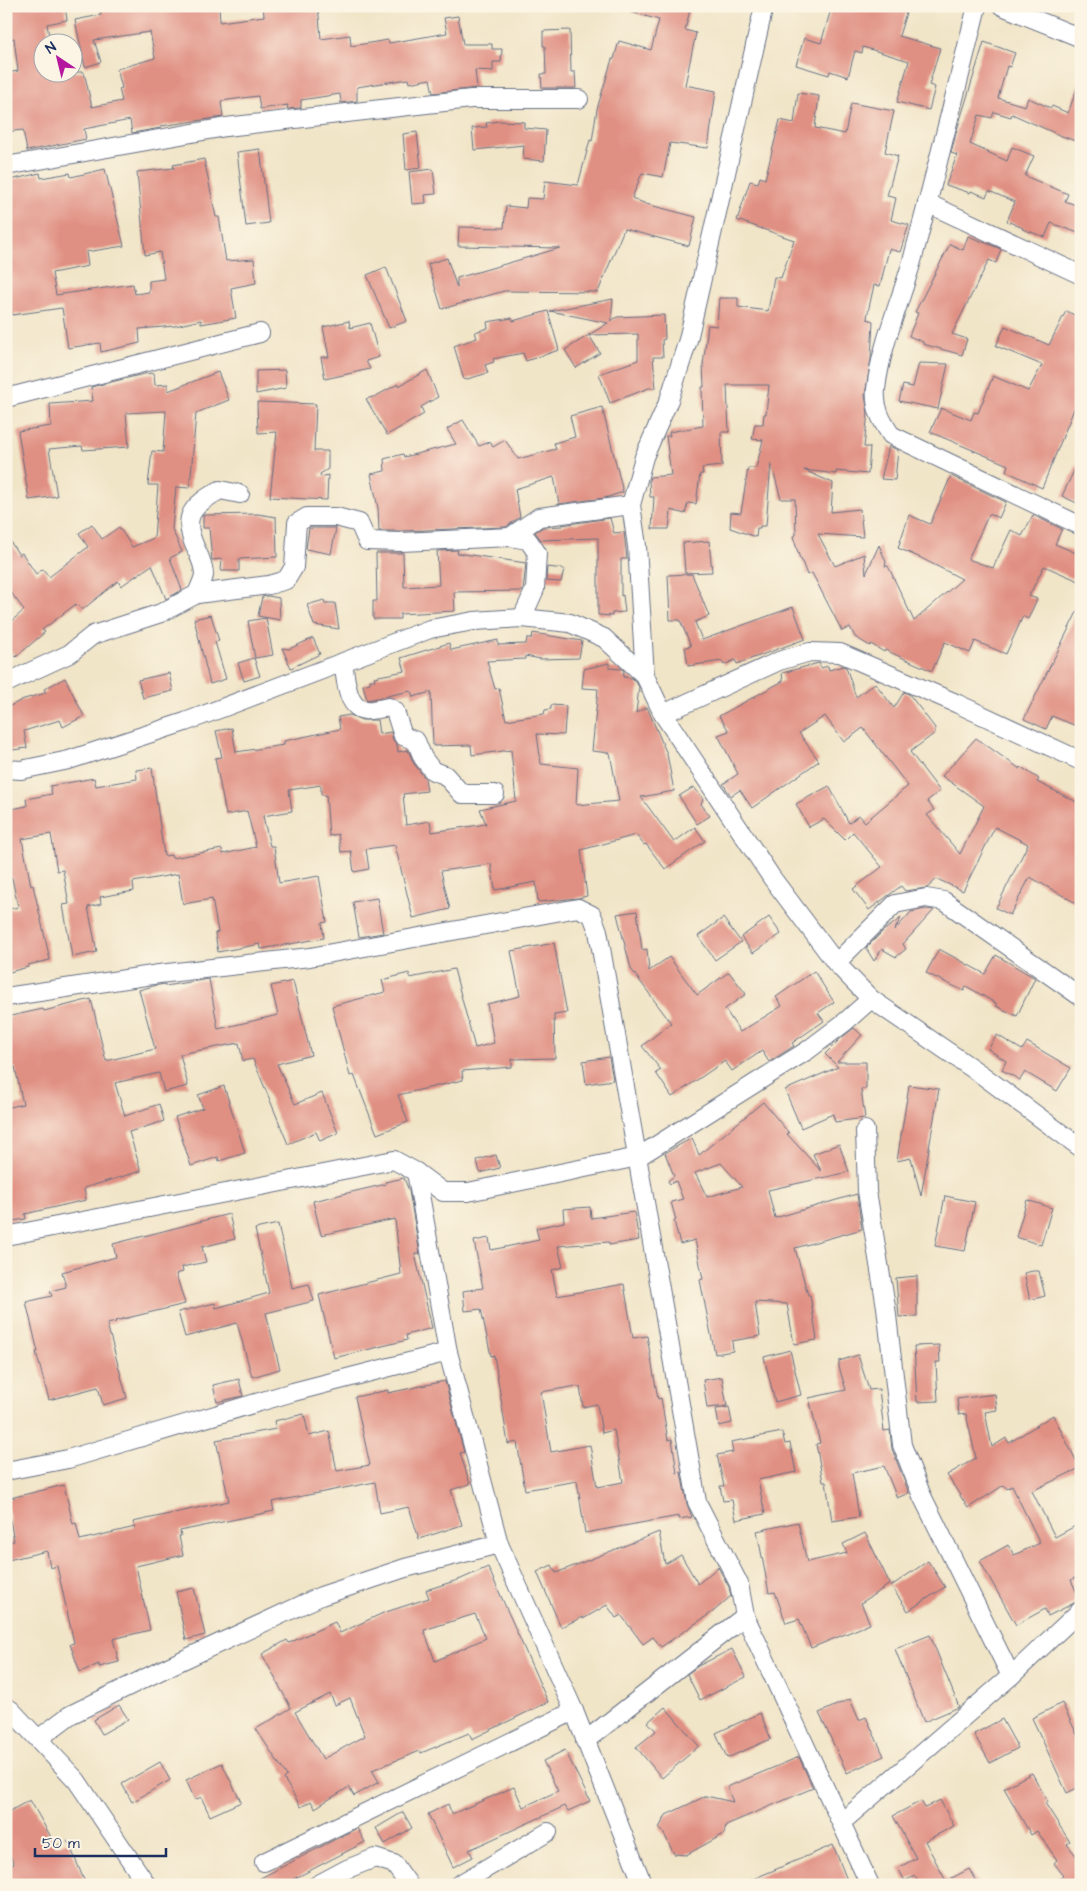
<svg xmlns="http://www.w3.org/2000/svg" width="1087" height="1891" font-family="'Architects Daughter',sans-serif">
  <rect width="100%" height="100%" fill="#fcf5e5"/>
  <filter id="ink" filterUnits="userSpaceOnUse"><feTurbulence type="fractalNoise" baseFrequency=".02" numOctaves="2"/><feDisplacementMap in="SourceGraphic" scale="10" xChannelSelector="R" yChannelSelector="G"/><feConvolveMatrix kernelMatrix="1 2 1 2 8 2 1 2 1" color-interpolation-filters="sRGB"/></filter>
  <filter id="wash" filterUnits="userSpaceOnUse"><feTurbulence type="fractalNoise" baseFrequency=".0096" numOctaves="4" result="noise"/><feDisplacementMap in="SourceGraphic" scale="20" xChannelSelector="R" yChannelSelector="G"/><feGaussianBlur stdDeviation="1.12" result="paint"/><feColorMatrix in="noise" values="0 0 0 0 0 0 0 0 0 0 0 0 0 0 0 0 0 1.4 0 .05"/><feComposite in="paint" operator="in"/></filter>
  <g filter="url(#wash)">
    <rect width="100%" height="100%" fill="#f1e5c8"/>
    <g id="blocks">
      <g fill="#e09083" fill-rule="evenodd">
        <path d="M6,6H65L67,20L47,24L50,42H42V72H84L92,107L122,101L119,89L122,88L117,69L155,58L150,32L94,40L101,62L85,67L75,20L101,15L99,6H175L176,11L219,6L220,22L264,16L263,6H318L321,39L350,35L351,46L388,40L389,43L447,33L444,18L458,16L463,44H492V49H502L501,62H493V71L475,70L477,88L433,93L430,79L409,83L408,79L357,87V101L341,103L340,94L301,100V108L287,109L288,105L260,109L258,96L221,101L223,117L161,126V128L132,133L130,120L84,129L86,139L27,151L23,130L6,132V73L18,71L14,38L10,39Z"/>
        <path d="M632,6H691L685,30L696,33L685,85L716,91L708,148L670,143L663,177L642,173L632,198L646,204L696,217L689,246L624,229L598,292L504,291L442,309L428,264L447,258L457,288V278L560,248L458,246L459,227L504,228L506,206L526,208L527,198L543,199L545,181L578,185L590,140L592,141L597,109L612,59H614L619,41L651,50L659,20L631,12Z"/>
        <path d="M832,6H908L899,36L940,48L929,85L935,87L929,110L897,102L909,61L863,47L862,53L855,51L848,77L830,71L829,75L796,65L804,38L821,43Z"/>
        <path d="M570,30L571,72H575L576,88H542L541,74H546L545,46H543V31Z"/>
        <path d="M984,42L1015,53L1010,67L1007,66L998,98L1025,106L1028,98L1051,108L1052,106L1068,113L1079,83H1081V143L1059,135L1012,114L1011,117L994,112L992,118L979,115L970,144L1007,161L1012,147L1034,156L1025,176L1068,194L1065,201L1081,207V234L1051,223L1045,237L1022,229L1023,228L1007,221L1015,202L989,191L986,197L971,191L970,193L946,185L957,155L951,153L956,133Z"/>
        <path d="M798,93L819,96L815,128L845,134L851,103L894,111L885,152L898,156L887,196L896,198L891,220L909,225L900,252L889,249L880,286L874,285L868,312L867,319L873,321L871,359L865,395L868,413L864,447H870L868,474L836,471V474L804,470L833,483L831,512L860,509L863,537L818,534L835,566L864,554L866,574L879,545L886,562L885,566H888L914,621L962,579L921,558L898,548L909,515L930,524L951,476L1006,502L999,518L989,514L968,559L993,568L1011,530L1022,536L1033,515L1062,529L1055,544L1081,555V582L1044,566L1029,596L1037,599L1028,619L1023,616L1006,654L975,641L970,653L945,642L932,671L885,650L884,652L871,644L870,646L855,637L850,627L842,631L812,573L807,575L801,559H800L793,536L796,535L795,499H781L771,463L766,526H760V528H757L756,537L730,528L731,512L741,513L748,468H756L763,440L752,439L755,424H763L764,414H766L769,385H727L729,432H721L722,466L702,468L703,474H700L696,504L688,503L685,514L671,510L669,529H652L654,497H650L649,480L650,477L671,475L666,436H670L669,432L703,426L702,387H704L703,365L708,325L717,326L719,298H738V307L768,311L774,277L781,278L794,240L737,220L750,181L758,183L760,177L765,179L780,120L794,123Z"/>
        <path d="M499,121L524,122V128L546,130L544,161L523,159L524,145L474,150L472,128L487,127L486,123Z"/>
        <path d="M417,132L421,168L406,170L403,134Z"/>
        <path d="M260,149L269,223L246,226L237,152Z"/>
        <path d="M204,159L216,217H219L226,261L254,259L256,283L231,288L236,318L201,324V320L175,326L139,329L140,343L101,352L100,343L68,348L62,308L12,315L6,285V253L12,252L6,210V181L40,173L41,178L70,173L71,177L105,169L124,246L86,252L88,266L52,273L56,295L133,284L135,294L149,292V281L164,279L160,252L145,255L137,172L174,168L173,165Z"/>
        <path d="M433,169L436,194L425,195L426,203L412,204L409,172Z"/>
        <path d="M968,236L1001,249L996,263L989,260L952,334L967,339L962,355L923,344V342L909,336L918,313L915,312L950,244L963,250Z"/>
        <path d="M386,267L407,321L389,328L367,275Z"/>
        <path d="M613,299L611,321L617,317L664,315L665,339L662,340L663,357H653L656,388H649L610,403L599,374L638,360V334L589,335L600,353L576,368L565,350L608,323L550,311Z"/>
        <path d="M548,311L559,350L526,361L523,353L493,359L494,362L485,365L488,373L464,380L454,346L477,338L475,332L488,328L487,322L512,318L513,321Z"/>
        <path d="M1066,311L1081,318V392L1042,488L1006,471L1008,465L930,432L941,408L971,420L974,412L978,413L993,376L1028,391L1042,365L996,346L1005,326L1049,345Z"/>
        <path d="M349,321L350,328L370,323L379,357L366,361L370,369L325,379L321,357H329L323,327Z"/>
        <path d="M919,363L948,364L938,409L899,401L903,385L913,387Z"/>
        <path d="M285,370L286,388L256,394V371Z"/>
        <path d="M427,370L438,397L421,407L424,414L387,435L366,399L376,396L398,384L399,386Z"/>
        <path d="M218,372L229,400L196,413L190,488L176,487L172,529L182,552L170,558L182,590L166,599L152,565L121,586L118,581L82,610L76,604L42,630L45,632L16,657L6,646V626L24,610L6,586V535L19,555L22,553L36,574L43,569L49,577L88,547L79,533L92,524L102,539L119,527L132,547L154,538L158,485H148L152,451L163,452L166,411L126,413L129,447L83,450L82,446L49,449L57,496L29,500L18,431L51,426L50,404L93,401L91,387L144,374L154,373L155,385L168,384V391Z"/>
        <path d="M257,402L316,404L314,451H328V469L320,474L321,477L328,475L327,500L270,497L277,432L258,433Z"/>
        <path d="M602,407L623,492L605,498L559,504L554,477L515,489L520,517L506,527L401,531H379L378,508L371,474L385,471L384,459L403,454L404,457L456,444L447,429L463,420L479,446L490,442L493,447L505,440L518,459L556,449L554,443L575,437L570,416Z"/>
        <path d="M889,446L898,450L895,480L881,479Z"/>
        <path d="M1081,456V505L1062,496Z"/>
        <path d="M258,514L276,517L277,557L239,559V571H221L222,559L212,560L209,528H203V515Z"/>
        <path d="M610,518L614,533L624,532L627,559H621V596L623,595L625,612L612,613V616L598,615V538L541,540L535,532L543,527L562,526V525Z"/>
        <path d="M309,528H336L331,554L306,549Z"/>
        <path d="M709,541L712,572L685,573L683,543Z"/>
        <path d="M458,550L457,553L526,563L523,591L454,592L455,611L400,614V619H373V601H377L376,553H403L404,587L439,585L437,551Z"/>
        <path d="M547,567L564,569L561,582L546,581Z"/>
        <path d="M692,574L709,616L695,622L702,640L793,607L805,639L737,664L735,660L724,665L722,661L688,666L685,647L691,646L680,620H670L668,575Z"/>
        <path d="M268,596L279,598L280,620L258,616L262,597Z"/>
        <path d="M324,600L325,603H335L339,629L314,625L307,605Z"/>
        <path d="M1081,604V728L1052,716L1046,729L1024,719Z"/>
        <path d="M211,615L219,641L215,642L226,679L210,684L194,619Z"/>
        <path d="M266,618L273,655L255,658L248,621Z"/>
        <path d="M533,633L582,641L579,658L541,659L525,656V659L487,661L495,689L499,688L506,720L544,714L545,710L551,709V705L566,706L564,735L537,734L541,764L578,768L576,805L619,801L610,753L592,751L598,689L582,688L584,669L609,663V668L622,669L624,671L623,677L632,678L636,682L639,687L636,713L647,707L667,754L674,791L641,797L674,842L695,827L705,841L665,869L646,844L644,845L636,835L581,850L587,896L578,898L538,902L536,882L495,890L491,864L441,871L450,909L413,918L395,845L366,849L369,869L354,872L351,851L341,852L338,834L329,836L326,795H321V785L289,790L292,811L263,816L270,846H274L279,883L319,876L327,922L322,923L324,938L261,949L260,944L218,952L215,933L218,932L212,899L183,904L178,874L133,882L134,891L100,897L101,904L88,907L97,952L72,957L63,905L69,904L63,870L57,871L51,834L22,839L31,886L33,885L50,960L28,965V967L6,973V910L18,907L12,878L6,880V810L27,806L26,799L52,794L50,786L94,778L96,786L137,779L136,770L152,768L164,856L171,855L172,858L222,849L223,854L256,847L247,811L226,815L215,758L222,757L216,731L232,728L236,752L284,745V741L340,729L338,717L350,715L362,720H377L379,734L391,732L393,740L397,745L398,752L408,750L414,764L425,778L427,791L403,794L406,825L430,821L432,832L486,824L480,809L516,801L511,750L472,755L471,745L433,746L431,692L413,697L411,691L367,700L363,685L370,683V680H375L374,677L405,671L401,658L449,643L451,650L498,640V645L526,644L527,638H532Z"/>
        <path d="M313,638L320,654L291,668L282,648L289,649Z"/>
        <path d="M254,658L260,676L244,681L238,663Z"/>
        <path d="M819,663L821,668L828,666L829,670L843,666L846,667L856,697L875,683L894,708L904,692L909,694L935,728V733L910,752L940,791L927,801L934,810L927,815L960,854L984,806L942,776L976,738L1020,769L1021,767L1039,779L1037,782L1081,804V906L1030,877L1010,915L996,908L1028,844L995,827L963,891L937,879L927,888L905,891L901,886L869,910L853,889L882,867L853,832L845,840L824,819L809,827L796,804L829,786L849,823L859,815L865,822L908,786L863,728L844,742L825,716L799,733L819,761L752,808L740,790L731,796L723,784L738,774L718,735L729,731L719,716L783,681L782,673Z"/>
        <path d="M169,673L173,691L143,698L138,680Z"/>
        <path d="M65,678L84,716L63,727L60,720L24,731L27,748L6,751V708L24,699L46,693L44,689Z"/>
        <path d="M694,787L703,799L701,804L710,816L697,824L679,796Z"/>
        <path d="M377,898L383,933L359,937L353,902Z"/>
        <path d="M926,909L934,910L903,944L906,949L896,957L882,949L874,961L866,948L883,931L901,918L894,931L911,912Z"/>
        <path d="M637,911L642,950L647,949L649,971L669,957L697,995L729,972L746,994L725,1009L740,1032L782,1006L776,997L814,971L834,1002L818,1013L824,1021L792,1043L794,1046L769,1062L762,1051L732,1071L725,1061L672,1097L656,1073L661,1070L642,1046L671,1023L631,969L617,914Z"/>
        <path d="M769,917L781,934L753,953L741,937Z"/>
        <path d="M723,918L741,942L715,960L698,936Z"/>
        <path d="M554,943L567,1013L554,1015L555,1058L512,1059V1067L462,1071L463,1080L398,1095L408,1122L377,1134L354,1075L350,1076L332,1006L385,992L382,980L409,973L410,978L454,969L475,1048L494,1043L487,1004L520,996L511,951Z"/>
        <path d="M939,949L985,974L996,955L1035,978L1017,1016L996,1006L997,1004L966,986L964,991L926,973Z"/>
        <path d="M209,979L218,1029L278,1015L271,986L293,981L311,1055L277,1064L295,1104L322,1093L338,1133L320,1141L316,1132L288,1144L253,1059L243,1061L239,1043L180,1054L188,1086L164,1092L159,1073L115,1083L125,1116L159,1104L164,1121L129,1132L141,1171L84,1188L86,1200L25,1214L26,1219L6,1222V1108L23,1104L15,1067L6,1070V1017L43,1009L44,1011L91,999L106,1061L155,1049L139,990L153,986L165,984V986Z"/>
        <path d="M854,1028L862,1035L837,1062H866V1089H861L865,1118L835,1122L833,1114L801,1128L785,1090L838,1067L825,1054L840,1039Z"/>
        <path d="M997,1035L1022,1050L1027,1042L1071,1068L1057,1091L1025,1072L1020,1080L1002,1070L1006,1061L988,1049Z"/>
        <path d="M609,1057L613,1080L586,1084L583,1061Z"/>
        <path d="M909,1085L939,1089L921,1196L911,1158L897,1161Z"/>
        <path d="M224,1086L245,1153L219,1161L218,1157L191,1166L175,1117L203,1108L198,1095Z"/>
        <path d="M763,1102L789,1133L787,1134L821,1171L813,1154L839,1144L849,1172L768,1190L775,1218L857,1194L862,1229L795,1248L808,1295H810L817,1340L794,1344L787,1304L755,1302L760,1336L732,1341L733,1351L715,1354L700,1280L703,1279L695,1240L680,1244L674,1221L676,1220L671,1202L683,1199L676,1181L670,1184L668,1181L674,1176L665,1153L692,1138L699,1155ZM721,1163L742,1187L707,1197L695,1173Z"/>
        <path d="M496,1155L500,1168L480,1173L477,1160Z"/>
        <path d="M404,1178L409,1191L420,1254H415L432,1328L406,1335L407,1340L334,1358L319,1295L401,1274L395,1219L321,1235L313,1201L386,1184L385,1182Z"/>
        <path d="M945,1196L975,1202L965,1251L935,1246Z"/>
        <path d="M1027,1200L1052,1208L1041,1245L1016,1237Z"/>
        <path d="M590,1207L591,1218L634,1212L639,1240L609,1245V1242L558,1246L563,1267L552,1270L557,1296L624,1284L633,1338L647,1336L658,1399L661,1398L668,1440L672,1439L677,1473L681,1472L687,1504L692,1517L679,1519V1516L585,1533L577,1481L525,1490L517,1442L508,1444L494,1355L491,1356L481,1309L465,1311L463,1291L483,1288L474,1241L489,1238L491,1250L539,1240L536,1228L564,1222L563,1209ZM577,1386V1387H580L583,1407L597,1404L602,1433L614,1430L623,1482L597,1487L590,1445L551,1452L541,1392Z"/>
        <path d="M229,1214L235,1239L202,1247L206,1262L182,1267L183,1272L176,1274L185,1304L115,1321L116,1322L107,1324L127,1398L103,1405L98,1387L49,1400L36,1352H38L26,1302L52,1296L50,1291L66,1287L62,1272L116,1257L113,1244Z"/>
        <path d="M278,1224L292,1288L309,1284L314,1301L266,1313L280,1369L252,1377L237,1323L185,1337L178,1312L215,1303L216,1308L269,1293L255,1229Z"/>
        <path d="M1033,1271H1039L1045,1296L1030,1300L1024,1273Z"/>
        <path d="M917,1276V1316L899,1317L896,1278Z"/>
        <path d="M939,1345L940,1362H936L938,1401L917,1402L914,1346Z"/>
        <path d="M790,1350L801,1395L775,1402L764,1357Z"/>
        <path d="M858,1355L869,1390L879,1389L884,1431L890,1430L892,1449L909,1493L897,1498L884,1466L852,1473L859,1517L832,1521L826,1482H823L816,1444L820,1443L809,1398L846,1390L839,1367V1361Z"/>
        <path d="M722,1377L727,1406L707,1408L703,1380Z"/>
        <path d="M239,1379L243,1396L217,1402L213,1385Z"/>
        <path d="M445,1381L464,1452L460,1453L470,1484L451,1490L462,1525L419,1539L409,1507L380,1513L375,1482L272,1502L274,1511L180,1531L181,1536H179L183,1555L136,1566L150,1630L113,1639L119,1662L99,1667V1664L80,1672L70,1644L74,1643L57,1566L50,1568L47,1551L8,1560L6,1543L14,1541L6,1499L64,1485L73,1524L76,1523L80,1540L135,1527L133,1522L229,1501L216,1440L276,1429L274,1421L304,1414L309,1436L329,1431L337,1471L370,1465L355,1397L388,1390V1393Z"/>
        <path d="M995,1394L997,1410L985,1412L992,1447L1006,1438L1009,1443L1053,1415L1080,1468L1032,1491L1055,1537L1081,1523V1575L1071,1580L1080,1600L1048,1616L1045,1609L1016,1625L980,1561L1008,1545L1014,1555L1040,1543L1012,1486L1007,1489L1004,1485L968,1508L947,1475L976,1458L966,1414L959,1415L957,1399Z"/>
        <path d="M729,1407L732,1423L719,1426L716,1409Z"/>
        <path d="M782,1432L785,1444L790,1443L796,1472L758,1480L765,1514L736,1520L732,1500L723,1501L720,1486H724L717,1455L733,1452L731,1442Z"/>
        <path d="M798,1522L807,1562L847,1553L843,1544L865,1533L890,1584L861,1603L870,1624L811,1648L799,1619L786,1623L775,1592L769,1593L757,1531Z"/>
        <path d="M659,1532L665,1564L681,1555L698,1584L718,1567L729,1587L731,1596L714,1611L661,1647L653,1637L643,1644L621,1615L616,1618L607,1605L583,1619V1617L561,1627L537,1572L552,1565L556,1573Z"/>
        <path d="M928,1561L945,1587L908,1611L891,1586Z"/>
        <path d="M488,1567L548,1702L472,1739L469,1733L421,1753L420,1751L372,1770L379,1782L354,1796L349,1787L315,1808L311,1801L301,1807L284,1779L287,1776L256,1729L291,1708L262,1654L287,1640L289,1643L335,1622L340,1633L383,1613L429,1598L426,1590L461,1579ZM475,1614L486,1638L435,1661L424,1630ZM330,1694L335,1705L350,1698L365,1736L323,1759L295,1712Z"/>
        <path d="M194,1588L205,1635L186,1640L176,1592Z"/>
        <path d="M930,1635L959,1707L924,1722L895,1649Z"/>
        <path d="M732,1649L746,1677L700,1700L687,1674L698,1666Z"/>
        <path d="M850,1699L859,1720L866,1717L884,1756L847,1773L819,1713Z"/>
        <path d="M1062,1703L1081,1743V1786L1067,1793L1032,1718Z"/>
        <path d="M119,1705L128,1719L102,1734L94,1720Z"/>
        <path d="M665,1707L699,1746L662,1778L636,1747L656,1731L648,1722Z"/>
        <path d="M760,1713L771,1739L727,1758L716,1733Z"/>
        <path d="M1002,1719L1018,1748L990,1763L974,1734Z"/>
        <path d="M565,1750L590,1801L568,1811L565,1806L469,1850L473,1857L453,1867L428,1814L448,1804L452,1814L514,1787L523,1807L558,1791L543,1761Z"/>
        <path d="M799,1757L813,1788L726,1825L724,1834L686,1855L674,1854L663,1832L659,1828L666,1815L706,1796L733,1802L727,1787Z"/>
        <path d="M160,1762L170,1780L132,1802L122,1784Z"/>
        <path d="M222,1763L241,1802L210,1816L201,1797L195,1800L186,1780Z"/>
        <path d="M1032,1773L1048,1802L1045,1803L1070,1842L1067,1844L1081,1862V1885H1050L1063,1875L1054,1863L1057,1860L1037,1831L1031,1835L1004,1788Z"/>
        <path d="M30,1800L56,1846L68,1841L86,1885H6V1867L14,1864L6,1847V1813Z"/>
        <path d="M940,1800L954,1826L925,1841L946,1881L969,1869L978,1885H920L915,1876L905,1881L898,1868L916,1858L893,1816L921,1801L925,1808Z"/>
        <path d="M403,1812L412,1828L385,1844L376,1828Z"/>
        <path d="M357,1828L365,1842L282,1885H247Z"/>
        <path d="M833,1845L849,1885H739Z"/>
      </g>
    </g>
  </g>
  <g filter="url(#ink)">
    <use href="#blocks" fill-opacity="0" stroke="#666f83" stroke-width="1"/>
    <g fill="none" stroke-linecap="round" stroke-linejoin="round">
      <g stroke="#666f83" stroke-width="20">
        <g id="street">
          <path d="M977,6C956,91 935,176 912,261C900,303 881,345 876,389C874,407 881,420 891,435L1081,526"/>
          <path d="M1002,6L1081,38"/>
          <path d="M6,166L226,127L364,111L471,99H579"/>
          <path d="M927,203L1081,275"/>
          <path d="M6,398L260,333"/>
          <path d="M510,537L539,517L631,505"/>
          <path d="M197,594C199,588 203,581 204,575C204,567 200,557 196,549C181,517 191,506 220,490L240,494"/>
          <path d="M343,663C346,677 346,708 365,710C372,711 382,708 389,707L395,711L403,736L416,741L423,758L433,771L445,775L462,794H495"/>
          <path d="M645,676L637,546L631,505L644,457L669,400L688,340L764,6"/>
          <path d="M6,683L69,654L93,635L161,613L197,594L269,585L286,580L294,567L297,523L307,517H336L359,523L367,541L401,542L510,537L528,540L537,553L535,589L522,618"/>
          <path d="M663,714L779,661L810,652L840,653L958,704L1081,761"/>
          <path d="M6,769L21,770L69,760L185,722L430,629L474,621L522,618L570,623L604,638L645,676L663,714L772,878L836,963L871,999L982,1075L1081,1148"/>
          <path d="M836,963L895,904L926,898L944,901L1081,997"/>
          <path d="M6,997L159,974L310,957L578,908L592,915L598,931L697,1502L739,1584L745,1616L870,1885"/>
          <path d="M865,1130L867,1191L886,1307L902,1445L922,1496L1011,1676"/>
          <path d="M416,1172L448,1352L499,1544L574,1711L643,1885"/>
          <path d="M6,1236L394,1160L416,1172L443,1192H468L638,1157L808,1050L845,1022L871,999"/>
          <path d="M6,1471L68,1459L293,1392L448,1352"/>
          <path d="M6,1707L11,1710L77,1781L147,1885"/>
          <path d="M38,1739L70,1715L172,1665L321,1596L405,1568L499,1544"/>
          <path d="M585,1741L745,1616"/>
          <path d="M842,1822L1011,1676L1081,1610"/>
          <path d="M264,1862L574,1711"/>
          <path d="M317,1885L347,1869L375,1858L394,1864L409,1885"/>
          <path d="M458,1885L548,1832"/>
        </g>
      </g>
      <use href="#street" stroke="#fff" stroke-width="18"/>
    </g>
  </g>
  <rect width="1087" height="1891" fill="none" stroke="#fcf5e5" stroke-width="25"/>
  <g transform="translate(58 58) rotate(325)"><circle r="24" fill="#fcf5e5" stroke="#a2a6af"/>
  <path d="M0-4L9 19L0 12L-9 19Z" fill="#b5179e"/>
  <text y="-8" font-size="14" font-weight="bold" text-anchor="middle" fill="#1b2f5e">N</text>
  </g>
  <path d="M35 1848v8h131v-8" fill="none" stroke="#1b2f5e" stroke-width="2.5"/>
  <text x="42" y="1848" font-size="15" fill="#1b2f5e" stroke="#fcf5e5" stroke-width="4" paint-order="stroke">50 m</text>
</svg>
